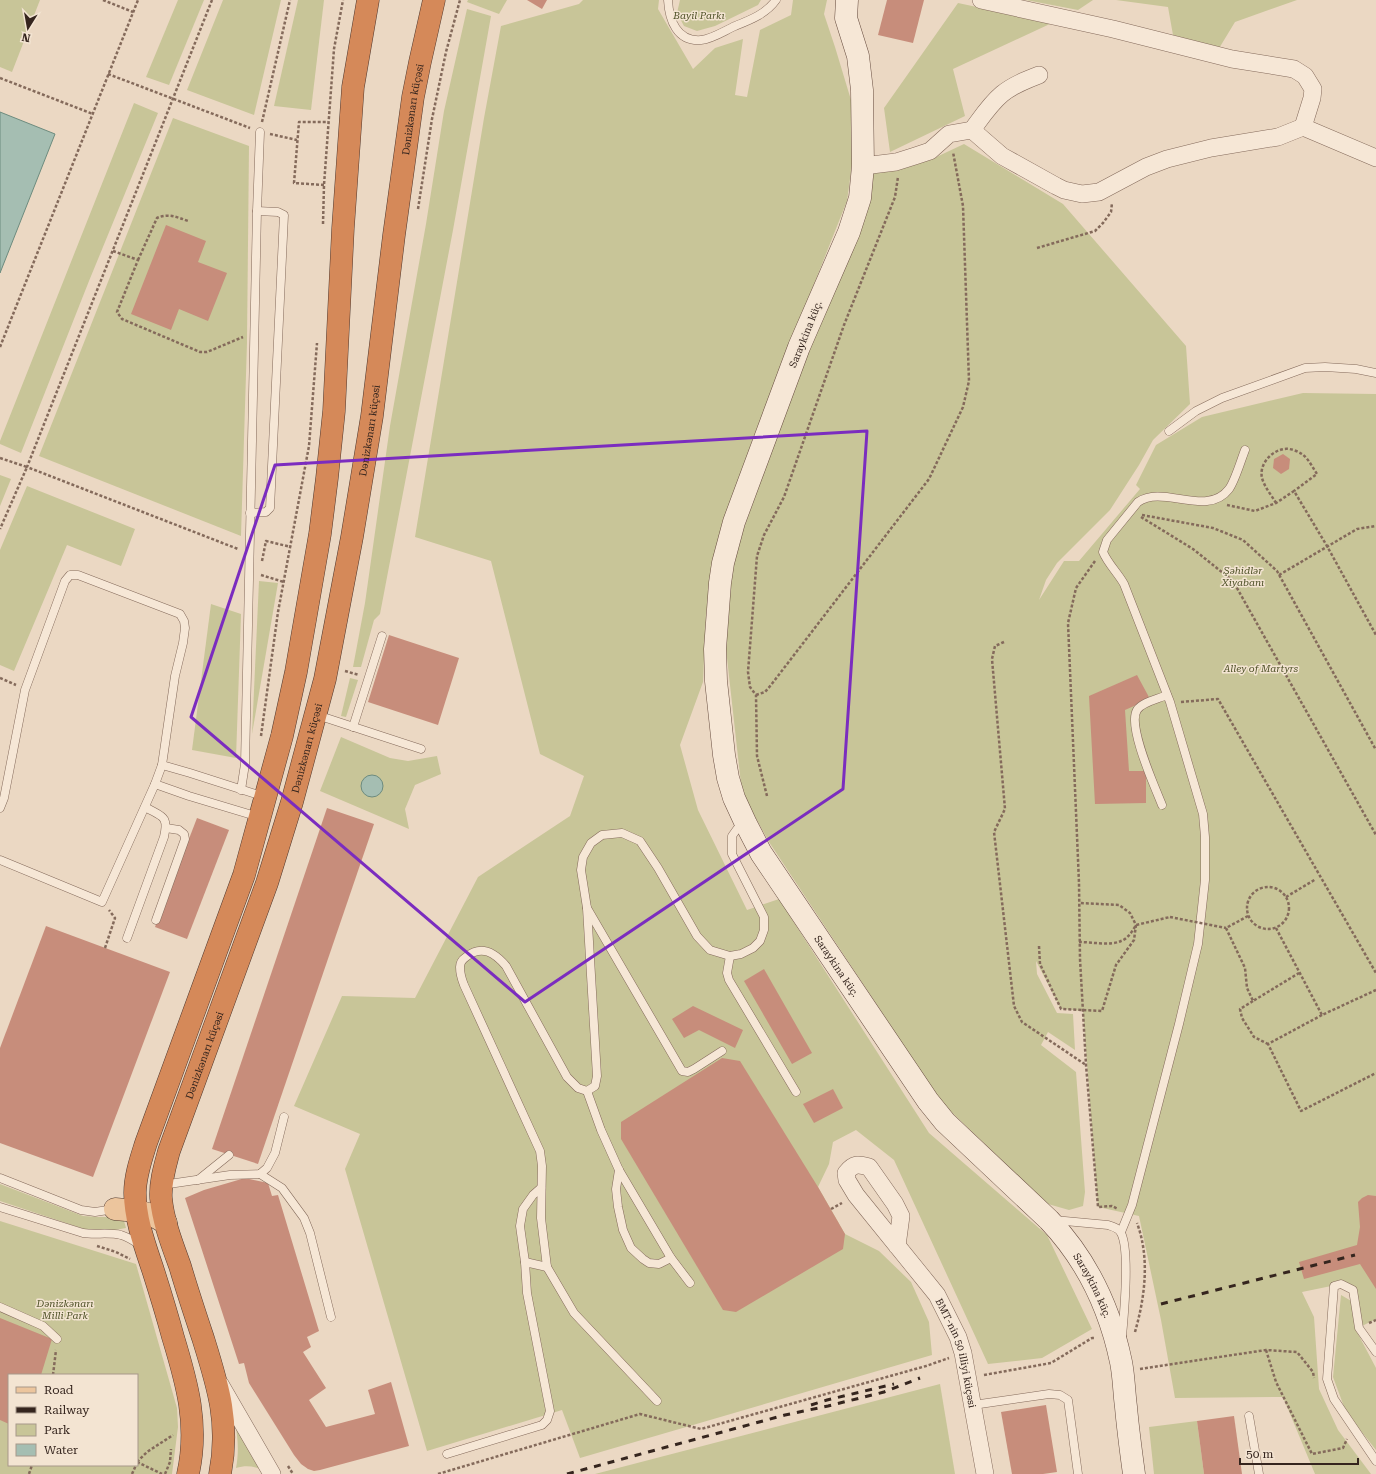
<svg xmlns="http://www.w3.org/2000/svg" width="1376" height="1474" font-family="'Roboto Serif',serif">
  <rect width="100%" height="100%" fill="#ebd8c3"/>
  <g fill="#c8c598" fill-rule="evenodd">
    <path d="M0,0H40L12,72L0,67Z"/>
    <path d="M178,0H204L169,85L146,77Z"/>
    <path d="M223,0H281L254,115L187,90Z"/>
    <path d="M298,0H324L311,110L274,106Z"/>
    <path d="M468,0H507L499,14L467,2Z"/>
    <path d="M583,0H659L658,9L693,69L715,48L743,39L735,95L747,97L760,30L791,15L793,0H827L824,14L835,47L851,100L852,164L847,201L753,438L715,551L706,614L703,682L680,745L698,810L747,910L779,899L929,1133L1047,1235L1092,1329L1042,1358L988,1364L894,1160L856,1130L833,1142L829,1164L818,1187L845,1234L879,1251L911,1282L929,1322L932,1355L580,1458L562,1410L427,1451L345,1169L360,1134L294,1106L342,996L415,998L478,877L570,816L584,776L540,754L491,561L415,537L484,118L501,26L579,4Z"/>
    <path d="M680,0H761L758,5L715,26L697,31L684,26L677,13Z"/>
    <path d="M1026,0H1093L1078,10Z"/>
    <path d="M1116,0H1297L1235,22L1218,50L1173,35L1168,7Z"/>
    <path d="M958,3L1052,23L953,69L965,116L890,152L884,108Z"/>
    <path d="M467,9L491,16L453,230L380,614L374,620L361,667H353L365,603L390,426L426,224L444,111Z"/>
    <path d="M134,103L158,113L89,281L21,453L0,444V441Z"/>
    <path d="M173,118L249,146L247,342L241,536L39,456Z"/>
    <path d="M964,144L1063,204L1186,346L1190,404L1153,440L1139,465L1110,510L1057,563L1046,580L1039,600L1064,561H1079L1140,489L1136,485L1156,445L1202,417L1303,393L1376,394V1319L1360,1327L1353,1290L1341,1284L1302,1292L1314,1317L1319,1389L1338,1430L1371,1474H1315L1283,1397L1175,1398L1161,1320L1139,1216L1098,1207L1083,1011L1061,1009L1036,961L1037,974L1057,1013L1073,1014L1075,1050L1048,1032L1041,1045L1076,1072L1085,1192L1083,1206L1069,1210L1048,1204L942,1103L769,842L742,793L726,649L733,558L874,169L930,160Z"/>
    <path d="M0,475L11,479L0,506Z"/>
    <path d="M27,486L135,529L121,566L67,545L14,671L0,665V550Z"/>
    <path d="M259,581L278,583L252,734Z"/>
    <path d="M211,604L241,614L236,758L192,750Z"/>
    <path d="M350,678L358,680L346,717L341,716Z"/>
    <path d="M341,737L390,758L408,761L437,756L441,774L415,785L405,809L409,829L320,791Z"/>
    <path d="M0,1184L83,1216L98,1217H123L126,1228L103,1232L87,1230L0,1201Z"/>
    <path d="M0,1221L136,1264L177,1408L178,1427L172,1474H0ZM9,1375H137V1465H9Z"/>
    <path d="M1341,1295L1353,1302L1357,1332L1376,1368V1450L1346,1412L1333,1377Z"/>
    <path d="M940,1384L955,1474H595Z"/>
    <path d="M1197,1421L1204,1474H1154L1149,1427Z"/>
    <path d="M235,1422L263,1470C253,1466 246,1465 236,1468C239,1452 238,1438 235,1422Z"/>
  </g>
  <g fill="#a5beb2" stroke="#6d8b7e">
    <path d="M0,112L55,134L0,273Z"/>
    <circle cx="372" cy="786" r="11"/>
  </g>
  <g fill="#c78d7b">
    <path d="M527,0H547L542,9Z"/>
    <path d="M887,0H924L913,43L878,35Z"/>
    <path d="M166,225L206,241L198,262L227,273L208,321L179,309L171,330L131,314Z"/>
    <path d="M1283,454L1290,459L1289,469L1281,474L1273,468L1274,459Z"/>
    <path d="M389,635L459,658L438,725L368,702Z"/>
    <path d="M1137,675L1150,699L1125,710L1129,771H1146V803L1095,804L1089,696Z"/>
    <path d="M327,808L374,824L258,1164L212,1149Z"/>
    <path d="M197,818L229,830L187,939L155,927Z"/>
    <path d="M46,926L170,972L93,1177L0,1143V1048Z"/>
    <path d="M764,969L812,1053L792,1064L744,981Z"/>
    <path d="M693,1006L743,1030L735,1048L699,1030L684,1038L672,1019Z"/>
    <path d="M722,1058L740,1061L818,1187L845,1234L843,1249L736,1312L723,1310L621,1139V1122Z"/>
    <path d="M833,1089L843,1108L814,1123L803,1104Z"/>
    <path d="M245,1178L268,1183L272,1196L278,1195L319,1331L307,1337L311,1347L303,1352L326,1388L309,1400L326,1427L375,1414L368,1390L391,1382L409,1446L320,1470L314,1471L308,1469L301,1464L294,1455L249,1383L244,1363L239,1364L185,1198L204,1190Z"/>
    <path d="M1368,1195L1376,1196V1289L1360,1264L1304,1279L1299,1262L1357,1245L1360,1227L1358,1202L1362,1198Z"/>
    <path d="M0,1318L52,1339L41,1375H9V1424L0,1420Z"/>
    <path d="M1046,1405L1057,1472L1043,1474H1012L1001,1412Z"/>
    <path d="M1234,1416L1242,1474H1204L1197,1421Z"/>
  </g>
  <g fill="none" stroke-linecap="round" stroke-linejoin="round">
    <g stroke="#846a5b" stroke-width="9">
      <g id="lane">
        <path d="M668,0C669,20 677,42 701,40C712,39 724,31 735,26C750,20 766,14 776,0"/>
        <path d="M1169,431L1196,411L1222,398L1305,368L1325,367L1356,369L1376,373"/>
        <path d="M250,513L266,512L270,508L284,215L278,212L257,211"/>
        <path d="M317,715L421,749"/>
        <path d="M353,727L382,636"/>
        <path d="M162,765L190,773L265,797"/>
        <path d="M155,784L189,796L259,817"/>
        <path d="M241,790L245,764L257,211L260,132"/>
        <path d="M1162,805C1155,787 1127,726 1137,710C1142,702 1158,699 1167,695"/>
        <path d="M0,808L4,798L25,690L65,581L70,575H78L180,614L184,621L185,628L183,643L175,676L162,765L155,784L102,902L0,860"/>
        <path d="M587,908L597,1076L595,1086L587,1091L578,1088L567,1077L506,966C495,953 482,944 466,957C463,959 460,963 460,967C460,973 462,980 464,985L540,1151L542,1166L541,1218L547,1267L574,1313L657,1401"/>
        <path d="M156,920L185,839L184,834L179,830L166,828"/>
        <path d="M127,938L164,837C169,815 162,817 145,807"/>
        <path d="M730,956L727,973L729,980L796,1092"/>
        <path d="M722,1051L694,1069L688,1072L682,1071L587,908L581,870L583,857L591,843L602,835L622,833L640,841L658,868L697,936L710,950L730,956L741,954L753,948L760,941L764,930V917L732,854V836L737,829L745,825"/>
        <path d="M587,1091L601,1130L619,1170L671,1258L690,1283"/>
        <path d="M619,1170L616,1189L618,1207L623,1230L631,1248L643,1259L649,1263L659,1264L671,1258"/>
        <path d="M260,1174L282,1188L304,1218L310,1233L331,1317"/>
        <path d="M0,1178L81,1210L95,1212L114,1209"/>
        <path d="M198,1180L229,1155"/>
        <path d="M162,1185L230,1175L260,1174L267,1168L275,1153L284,1117"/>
        <path d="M0,1207L83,1233C95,1235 109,1232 121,1235C128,1237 134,1241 140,1245"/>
        <path d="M1054,1220L1108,1225C1113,1227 1119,1228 1121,1233C1130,1250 1124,1315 1122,1336"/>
        <path d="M1121,1232L1132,1205L1179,1024L1198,944L1205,880V837L1203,814L1170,702L1124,584C1118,573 1108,564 1103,552L1107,540L1138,502C1163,484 1207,518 1229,489C1235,481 1241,460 1245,450"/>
        <path d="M525,1262L547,1267"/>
        <path d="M0,1307L43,1326L57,1339"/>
        <path d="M1376,1352L1359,1328L1353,1290L1341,1284L1334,1286L1327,1379L1334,1399L1376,1461"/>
        <path d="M973,1405L1049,1394L1060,1395L1068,1400L1078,1474"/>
        <path d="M1249,1416L1259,1474"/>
        <path d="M447,1454L542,1425L547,1420L550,1411L527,1293L525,1262L520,1226L523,1209L533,1195L541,1188"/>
      </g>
    </g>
    <g stroke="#846a5b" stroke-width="18">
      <g id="street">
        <path d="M981,0L1113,29L1232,59L1294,69L1305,76L1313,89L1312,98L1303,127"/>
        <path d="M972,130C981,118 990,104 1002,94C1013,85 1026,80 1039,75"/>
        <path d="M863,166L896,162L915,156L930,151L949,134L972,130L1002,156L1056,186L1064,190L1082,194L1099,192L1146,167L1167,159L1211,148L1278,137L1303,127L1376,158"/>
        <path id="s1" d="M897,1246L901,1216L895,1204L869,1167C858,1164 854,1163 846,1173L847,1180L856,1195L937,1295L958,1337L963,1353L985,1474"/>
        <path d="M220,1384L272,1474"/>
      </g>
    </g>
    <g stroke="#664b3e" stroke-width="23">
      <g id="secondary">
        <path id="s2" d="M847,0L846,18L858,56L862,90L863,166L860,198L849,232L799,347L734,522L723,563L720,583L715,649L716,681L724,755L728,778L734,798L746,824L761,853L928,1101L945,1122L1049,1220C1086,1259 1110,1309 1121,1362C1124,1377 1124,1392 1126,1407C1128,1430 1131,1452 1134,1474"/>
      </g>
    </g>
    <g stroke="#52392f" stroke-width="23">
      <path id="primary" d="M115,1209L137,1211L152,1215L166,1223"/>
    </g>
    <g stroke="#52392f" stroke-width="23">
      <g id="highway">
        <path d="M188,1474C199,1425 187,1383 173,1337C167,1315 160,1292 153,1270C145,1246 135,1219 135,1193C135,1176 141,1159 146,1143L244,875L282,736L296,672L320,534L327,478L334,411L343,228L353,87L368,0"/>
        <path id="s3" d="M220,1474C230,1423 218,1386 203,1338C195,1314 187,1290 180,1266C172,1244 163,1221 161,1198C160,1182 165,1166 169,1151L267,883L292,802L325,679L352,537L372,416L394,235L413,97L420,62L434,0"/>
      </g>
    </g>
    <g stroke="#846a5b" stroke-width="2.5" stroke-dasharray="3 2" stroke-linecap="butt">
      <path d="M103,0L133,12"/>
      <path d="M212,0L27,467L238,549"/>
      <path d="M108,74L250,128"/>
      <path d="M0,78L93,114"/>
      <path d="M262,122L290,0"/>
      <path d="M270,134L297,140"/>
      <path d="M324,185L294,183L299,122H328"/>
      <path d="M418,209L432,119L446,52L460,0"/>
      <path d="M323,224L324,185L334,49L343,0"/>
      <path d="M1037,248L1095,231L1103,223L1111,212L1112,203"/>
      <path d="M113,251L138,260L117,312L122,319L200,352H207L243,337"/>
      <path d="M138,260L157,218C168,213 177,217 188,221"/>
      <path d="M0,347L138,0"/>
      <path d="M0,458L27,467L0,529"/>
      <path d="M1276,503C1272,496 1266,489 1263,481C1257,467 1270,451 1284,449C1290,448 1297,451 1302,454C1308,458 1313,468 1317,474L1294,491"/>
      <path d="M1227,505L1255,511L1276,503L1294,491L1327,546L1376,635"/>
      <path d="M1142,515L1213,528L1243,540L1277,571L1376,750"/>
      <path d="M1141,517L1193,549L1233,581L1376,835"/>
      <path d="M262,561L266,541L291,547"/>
      <path d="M1095,561L1076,588L1068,623L1079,883L1080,959L1086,1065L1098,1207L1112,1206L1118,1209"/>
      <path d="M261,575L284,582"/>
      <path d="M1279,575L1357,529L1376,526"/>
      <path d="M1004,642L995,646L992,659L1005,809L994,832L1014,1006L1022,1022L1086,1065"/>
      <path d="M345,671L359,675"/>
      <path d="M0,678L16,685"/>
      <path d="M756,695L765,692L771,685L929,479L963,407L969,381L963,206L953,152"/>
      <path d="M1181,702L1218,699L1376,973"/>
      <path d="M261,736L278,612L309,446L317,343"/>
      <path d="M767,796L757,756L756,695L750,687L748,672L757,556L764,535L784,497L844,325L895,197L898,177"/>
      <circle cx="1268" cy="908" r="21"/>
      <path d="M1286,897L1316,879"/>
      <path d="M1248,916L1226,928L1245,968L1247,988L1253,1001L1299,973"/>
      <path d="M1276,928L1322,1015L1376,990"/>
      <path d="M1079,942C1092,942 1110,946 1121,941C1128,939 1133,930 1136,925L1170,917"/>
      <path d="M1039,946L1040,964L1061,1009L1102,1011L1116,965L1134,940L1136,925L1130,913L1119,905L1079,903"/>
      <path d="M105,948L115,918L109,910"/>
      <path d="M1253,1001L1240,1009L1242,1018L1254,1037L1268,1044"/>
      <path d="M1322,1015L1268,1044L1301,1111L1376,1073"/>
      <path d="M831,1209L842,1203"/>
      <path d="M97,1246L116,1252L130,1259"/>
      <path d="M1369,1323L1376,1320"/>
      <path d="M1135,1332C1145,1297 1150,1258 1137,1223"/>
      <path d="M1266,1350L1276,1382L1312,1454L1343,1448L1347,1439"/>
      <path d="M1140,1369L1266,1350L1297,1352L1313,1372L1314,1378"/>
      <path d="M53,1375L56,1350"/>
      <path d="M984,1375L1051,1363L1092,1338H1095"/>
      <path d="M137,1462L147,1452L173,1435"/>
      <path d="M137,1462L162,1474"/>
      <path d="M288,1466L293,1474"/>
      <path d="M29,1474L32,1465"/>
      <path d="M132,1474L136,1465"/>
      <path d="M165,1474L170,1462L171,1449"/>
      <path d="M438,1474L640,1414L701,1429L926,1366L949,1358"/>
    </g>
    <use href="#lane" stroke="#f6e7d6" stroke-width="8"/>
    <use href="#street" stroke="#f6e7d6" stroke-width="17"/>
    <use href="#secondary" stroke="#f6e7d6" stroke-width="22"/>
    <use href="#primary" stroke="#ecc59d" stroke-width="22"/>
    <use href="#highway" stroke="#d58959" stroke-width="22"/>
    <g stroke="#35251e" stroke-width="3" stroke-dasharray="7 7" stroke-linecap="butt">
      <path d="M1161,1304L1355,1255"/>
      <path d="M811,1405L827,1400L894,1384"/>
      <path d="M567,1474L785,1415L828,1406L884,1392L920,1378"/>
    </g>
    <path stroke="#846a5b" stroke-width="2.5" stroke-dasharray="3 2" stroke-linecap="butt" d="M1170,917L1226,928"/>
  </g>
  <path fill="none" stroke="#7b2cbf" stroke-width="3" stroke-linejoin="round" d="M867,431L843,789L525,1002L191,717L275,465Z"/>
  <g text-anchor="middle" stroke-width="3" stroke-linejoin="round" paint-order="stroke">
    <g font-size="10" font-style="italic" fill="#4d5026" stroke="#f3e4d2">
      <text x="699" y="19">Bayil Parkı</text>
      <text x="1243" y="574">Şəhidlər<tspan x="1243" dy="12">Xiyabanı</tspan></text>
      <text x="1261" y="672">Alley of Martyrs</text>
      <text x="65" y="1307">Dənizkənarı<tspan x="65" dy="12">Milli Park</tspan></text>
    </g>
    <g font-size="10" fill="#35251e" stroke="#f3e4d2">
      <text dy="4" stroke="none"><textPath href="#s3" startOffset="1407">Dənizkənarı küçəsi</textPath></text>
      <text transform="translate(805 334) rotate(-68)" y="4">Saraykina küç.</text>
      <text dy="4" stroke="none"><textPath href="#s3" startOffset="1083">Dənizkənarı küçəsi</textPath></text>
      <text dy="4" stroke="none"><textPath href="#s3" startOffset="759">Dənizkənarı küçəsi</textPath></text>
      <text dy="4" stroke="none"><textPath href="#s2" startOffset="1025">Saraykina küç.</textPath></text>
      <text dy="4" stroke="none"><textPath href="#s3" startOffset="435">Dənizkənarı küçəsi</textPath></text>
      <text dy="4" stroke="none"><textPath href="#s2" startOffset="1437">Saraykina küç.</textPath></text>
      <text dy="4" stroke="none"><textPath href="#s1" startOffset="330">BMT-nin 50 illiyi küçəsi</textPath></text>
    </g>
  </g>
  <rect x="8" y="1374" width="130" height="92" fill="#f3e4d2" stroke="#a7988a"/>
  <rect x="16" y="1387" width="20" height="6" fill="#ecc59d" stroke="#a7988a"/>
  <text x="44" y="1394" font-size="12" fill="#35251e">Road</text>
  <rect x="16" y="1407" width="20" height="6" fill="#35251e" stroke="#a7988a"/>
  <text x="44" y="1414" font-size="12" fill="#35251e">Railway</text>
  <rect x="16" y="1424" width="20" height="12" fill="#c8c598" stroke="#a7988a"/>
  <text x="44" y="1434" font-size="12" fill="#35251e">Park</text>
  <rect x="16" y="1444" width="20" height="12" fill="#a5beb2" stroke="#a7988a"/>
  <text x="44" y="1454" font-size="12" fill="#35251e">Water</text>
  <g transform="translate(28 28) rotate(191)" stroke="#f3e4d2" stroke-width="3" paint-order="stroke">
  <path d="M0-3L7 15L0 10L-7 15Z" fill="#35251e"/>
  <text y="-6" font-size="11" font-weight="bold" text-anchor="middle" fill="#35251e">N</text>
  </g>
  <path d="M1240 1458v6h118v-6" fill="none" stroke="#35251e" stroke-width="2"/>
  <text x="1246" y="1458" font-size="12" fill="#35251e" stroke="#f3e4d2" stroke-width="3" paint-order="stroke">50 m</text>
</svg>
